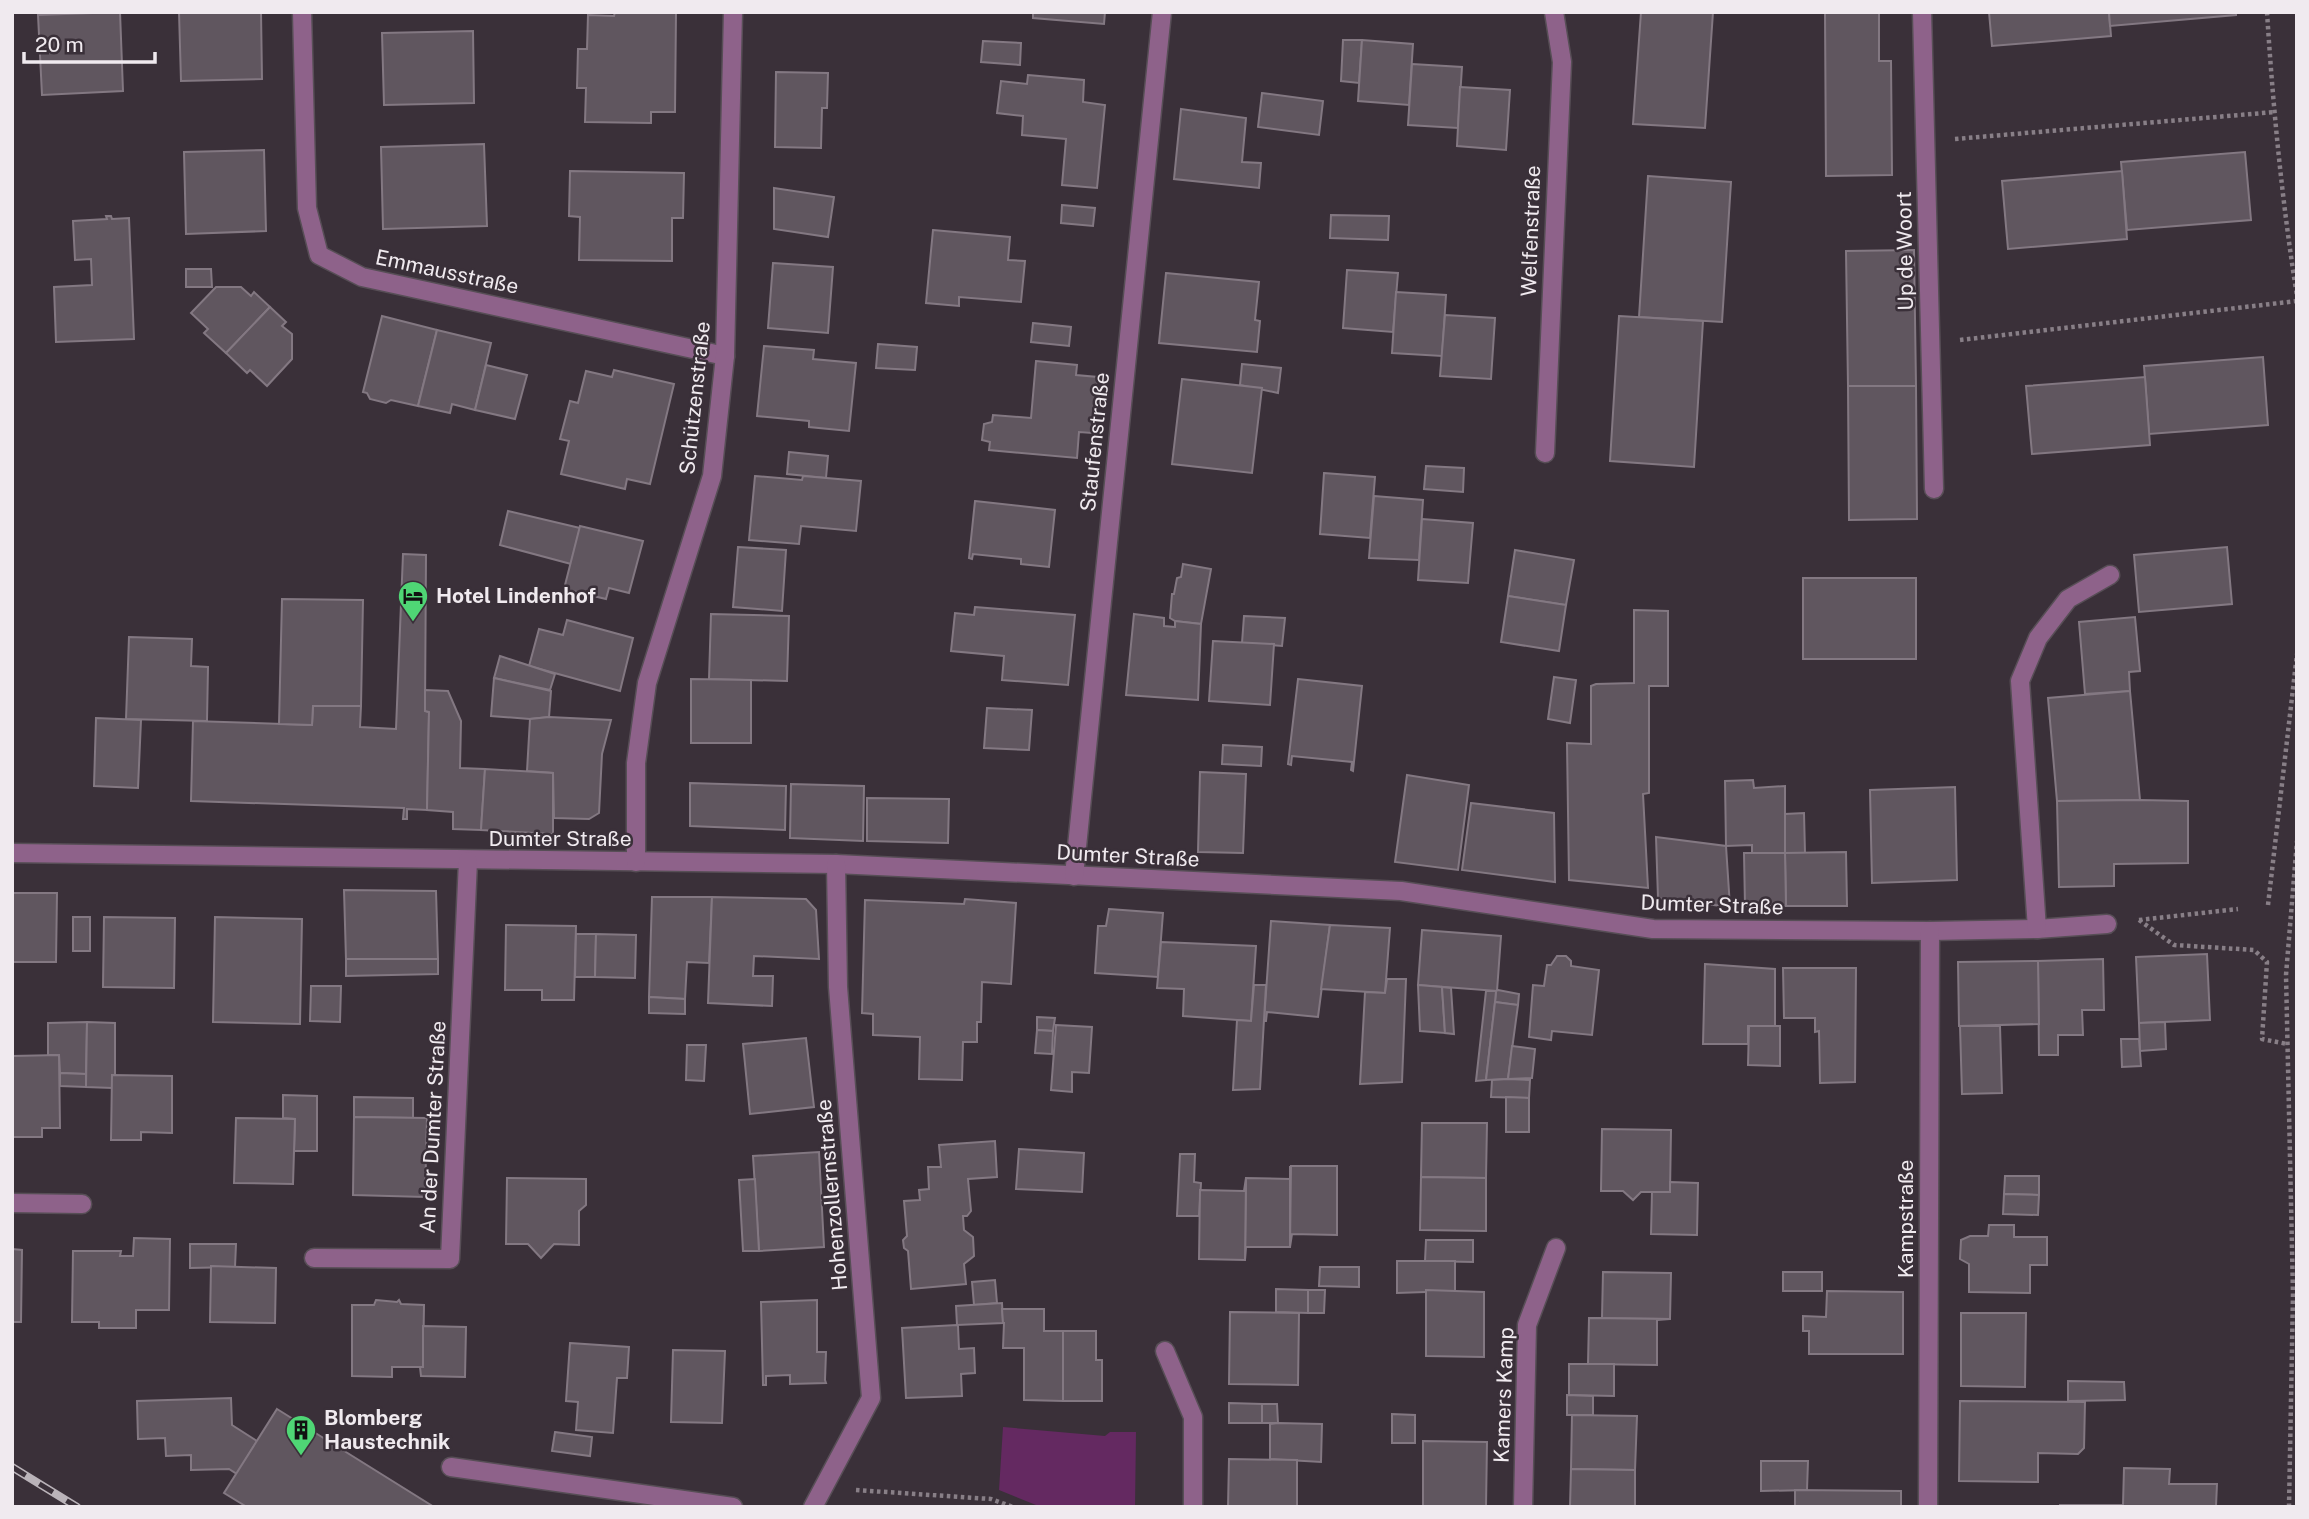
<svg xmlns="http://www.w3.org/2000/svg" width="2309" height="1519" font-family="'Public Sans',sans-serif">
  <rect width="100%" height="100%" fill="#3a3039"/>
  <path fill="#642961" d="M1003,1427L1105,1436L1110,1432H1136L1135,1507H1041L999,1490Z"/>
  <g fill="#60565f" stroke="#837882" stroke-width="2">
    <path d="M120,12L123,91L42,95L38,15Z"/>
    <path d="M179,12H261L262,79L181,81Z"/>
    <path d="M615,12H676L675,112H651V123L585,122L586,88H577L578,49H587L588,15L614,16Z"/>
    <path d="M1033,12H1105L1104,24L1033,18Z"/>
    <path d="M1641,12H1713L1705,128L1633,124Z"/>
    <path d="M1825,12H1879V61H1891L1892,175L1826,176Z"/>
    <path d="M1989,12H2109L2111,36L1992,46Z"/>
    <path d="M2109,12H2236V15L2110,26Z"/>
    <path d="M473,31L474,103L384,105L382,33Z"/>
    <path d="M1343,40H1362L1359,83L1341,81Z"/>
    <path d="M1362,40L1413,44L1409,105L1358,101Z"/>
    <path d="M983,41L1021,43L1020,65L981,62Z"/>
    <path d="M1412,64L1462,67L1458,128L1408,125Z"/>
    <path d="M776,72L828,73L827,108H822L821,148L775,147Z"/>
    <path d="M1028,75L1084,80L1083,102L1105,105L1097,188L1062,185L1066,139L1022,135L1023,116L997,113L1001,81L1027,84Z"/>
    <path d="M1460,87L1510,90L1506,150L1457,146Z"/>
    <path d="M1262,93L1323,101L1319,135L1258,127Z"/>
    <path d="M1181,109L1246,118L1242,162L1261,163L1259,188L1174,179Z"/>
    <path d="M484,144L487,226L383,229L381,147Z"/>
    <path d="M264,150L266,231L186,234L184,152Z"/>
    <path d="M2245,152L2251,220L2127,230L2121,162Z"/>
    <path d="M570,171L684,173L683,218H672V261L579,260L580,217L569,216Z"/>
    <path d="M2122,171L2127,239L2008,249L2002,181Z"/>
    <path d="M1648,176L1731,182L1722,322L1639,317Z"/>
    <path d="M774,188L834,197L828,237L774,229Z"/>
    <path d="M1062,205L1095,208L1093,226L1061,223Z"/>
    <path d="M1331,215L1389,216L1388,240L1330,238Z"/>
    <path d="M106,216H111L112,219L129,218L134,339L56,342L54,287L92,285L91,259L75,260L73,221L107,219Z"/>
    <path d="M933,230L1010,237L1008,260L1025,261L1021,302L959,297V306L926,303Z"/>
    <path d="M1914,250L1916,386H1848L1846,251Z"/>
    <path d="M773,263L833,267L828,333L768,328Z"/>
    <path d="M186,269H211L212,287H186Z"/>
    <path d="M1347,270L1398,273L1393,332L1343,328Z"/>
    <path d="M1166,273L1259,282L1255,320L1260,321L1257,352L1159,343Z"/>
    <path d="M216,287H241L251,296L254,292L270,307L226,353L204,333L208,329L191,313Z"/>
    <path d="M1396,292L1446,295L1442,356L1392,353Z"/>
    <path d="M270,307L286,322L282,326L292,334V359L267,386L250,370L247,373L226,353Z"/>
    <path d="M1445,315L1495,318L1491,379L1440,376Z"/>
    <path d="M382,316L437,330L418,406L391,400L386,403L370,399L367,393L363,392Z"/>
    <path d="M1619,316L1703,321L1694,467L1610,461Z"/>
    <path d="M1033,323L1071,327L1069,346L1031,342Z"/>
    <path d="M437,330L491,343L475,410L452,404L450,413L418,406Z"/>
    <path d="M878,344L917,347L915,370L876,368Z"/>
    <path d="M764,346L814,350L813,359L856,363L849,431L809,427V421L757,416Z"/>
    <path d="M2263,357L2268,425L2149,434L2144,366Z"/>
    <path d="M1036,361L1077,365L1076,375L1098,377L1092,433L1079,432L1077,458L989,450L990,442L982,440L984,424L992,422L993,415L1031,418Z"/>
    <path d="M1242,364L1281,368L1278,393L1240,385Z"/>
    <path d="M486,365L527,375L515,419L475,410Z"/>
    <path d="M614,370L674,384L650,484L627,479L625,489L561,474L569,441L560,439L570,401L578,403L586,371L612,377Z"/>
    <path d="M2145,377L2150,445L2032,454L2026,386Z"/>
    <path d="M1182,379L1262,388L1252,473L1172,464Z"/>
    <path d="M1848,386H1916L1917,519L1849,520Z"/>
    <path d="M789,452L828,456L826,478L787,474Z"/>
    <path d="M1426,466L1464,468L1463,492L1424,489Z"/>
    <path d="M1324,473L1375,477L1370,538L1320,534Z"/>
    <path d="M755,476L802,480L803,476L861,481L856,531L801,526L799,544L749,540Z"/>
    <path d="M1374,496L1423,500L1419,560L1369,558Z"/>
    <path d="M975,501L1055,510L1049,567L1021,564V559L973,554L972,559L969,558Z"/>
    <path d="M508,511L580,528L571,564L500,545Z"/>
    <path d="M1422,519L1473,523L1468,583L1418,580Z"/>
    <path d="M580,526L643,541L629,593L609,588L606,599L564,589Z"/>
    <path d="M738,547L786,550L782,611L733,607Z"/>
    <path d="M2227,547L2232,604L2139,612L2134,555Z"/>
    <path d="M1515,550L1574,560L1566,605L1508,596Z"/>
    <path d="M403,554L426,555L425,711L429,712L427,810L407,809V819H403L404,808L191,801L193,721L312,725L313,706H361L360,727L396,729Z"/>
    <path d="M1183,564L1211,569L1201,624L1175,621L1170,618L1172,594H1174L1177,578L1181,577Z"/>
    <rect x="1803" y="578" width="113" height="81"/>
    <path d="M1508,596L1566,605L1559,651L1501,642Z"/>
    <path d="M282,599L363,600L361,706H313L312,725L279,724Z"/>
    <path d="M975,607L1075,615L1068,685L1002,680L1004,656L951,651L955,613L974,615Z"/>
    <path d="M1634,610L1668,611V686H1649V793L1643,794L1648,888L1569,880L1567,743L1591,744V686L1596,684L1634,683Z"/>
    <path d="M711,614L789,616L787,681L709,679Z"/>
    <path d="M1134,614L1164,618V626L1175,627V621L1201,624L1198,700L1126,695Z"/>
    <path d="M1244,616L1285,618L1282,646L1242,643Z"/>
    <path d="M2135,617L2140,671L2129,672L2130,691L2085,694L2079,622Z"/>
    <path d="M567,620L633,638L620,691L529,666L539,629L563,635Z"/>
    <path d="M129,637L192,639L191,666L208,667L207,721L126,719Z"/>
    <path d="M1213,641L1274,644L1270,705L1209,701Z"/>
    <path d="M500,656L555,674L550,690L494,678Z"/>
    <path d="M1554,677L1576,680L1570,723L1548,719Z"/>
    <path d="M494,678L551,691L549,717L530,719L491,716Z"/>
    <path d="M691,679L751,680V743H691Z"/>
    <path d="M1298,679L1362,686L1353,771L1351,770L1352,762L1292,756L1291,765L1288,764Z"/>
    <path d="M425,690L448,691L461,721L460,768L485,769L481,830L453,829V812L427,810L429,712L425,711Z"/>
    <path d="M2130,691L2140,800L2057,801L2048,698Z"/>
    <path d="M987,708L1032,710L1029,750L984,748Z"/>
    <path d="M549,717L611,720L602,754L599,813L589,819L554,818L553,773L527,771L530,719Z"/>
    <path d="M96,718L141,720L138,788L94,786Z"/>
    <path d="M1223,745L1262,747L1261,766L1222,764Z"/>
    <path d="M485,769L553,773V834L481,830Z"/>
    <path d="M1200,772L1246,774L1243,853L1198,852Z"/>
    <path d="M1407,775L1469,785L1458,870L1395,862Z"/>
    <path d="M1753,780L1754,788L1785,786V853H1752V845L1726,846L1725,781Z"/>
    <path d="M690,783L786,786L785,830L690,826Z"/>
    <path d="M791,784L864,786L863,841L790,838Z"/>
    <path d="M1955,787L1957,880L1872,883L1870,790Z"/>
    <path d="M867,798L949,799L948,843L867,841Z"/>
    <path d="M2140,800L2188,801V863L2114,864V886L2059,887L2057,801Z"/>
    <path d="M1471,803L1554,813L1555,882L1462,870Z"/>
    <path d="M1804,813L1805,853H1785V814Z"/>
    <path d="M1656,837L1726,846L1730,907L1658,898Z"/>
    <path d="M1846,852L1847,906H1786L1785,853Z"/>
    <path d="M1744,853H1785L1786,906H1745Z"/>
    <path d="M344,890L436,891L438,959H346Z"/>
    <path d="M12,893H57L56,962H12Z"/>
    <path d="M652,897H712L709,963L687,962L685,999L649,997Z"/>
    <path d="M712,897L806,899L816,910L819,959L754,956L753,976H773L772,1006L708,1003Z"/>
    <path d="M965,899L1016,903L1011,984L982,982L981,1022H977V1042H963L962,1080L919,1079L920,1037L873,1035V1014L862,1013L865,900L964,904Z"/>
    <path d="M1109,909L1163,913L1158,977L1095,973L1098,926H1106Z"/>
    <rect x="73" y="917" width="17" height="34"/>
    <path d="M104,917L175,918L174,988L103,987Z"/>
    <path d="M215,917L302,919L300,1024L213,1022Z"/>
    <path d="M1271,921L1330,925L1318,1017L1267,1012L1266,1021H1264Z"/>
    <path d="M506,925L576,926L574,1000H542V990H505Z"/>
    <path d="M1330,925L1390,928L1385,993L1321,989Z"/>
    <path d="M1422,930L1501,936L1497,991L1418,985Z"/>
    <path d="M576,934H596L595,977H575Z"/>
    <path d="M596,934L636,935L635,978L595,977Z"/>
    <path d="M1161,942L1256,946L1251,1021L1183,1016L1184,989L1157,988Z"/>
    <path d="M2207,954L2210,1020L2139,1023L2136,957Z"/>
    <path d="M1557,956H1566L1571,961V966L1599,970L1592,1035L1552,1031L1551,1040L1529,1037L1533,985L1544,986L1547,965H1551Z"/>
    <path d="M346,959H438V974L346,976Z"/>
    <path d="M2103,959L2104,1010H2082L2083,1035H2058V1055H2039L2038,961Z"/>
    <path d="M2038,961L2039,1024L1959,1026L1958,962Z"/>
    <path d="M1705,964L1775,969V1026H1748V1044H1703Z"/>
    <path d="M1783,968H1856L1855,1082L1820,1083L1819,1031L1815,1032V1018H1784Z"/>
    <path d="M1387,979H1406L1402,1082L1360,1084L1365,992L1385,993Z"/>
    <path d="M1254,985H1266L1260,1089L1233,1090L1237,1020L1251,1021Z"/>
    <path d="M1418,985L1442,987L1445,1033L1420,1031Z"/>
    <path d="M311,986H341L340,1022L310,1021Z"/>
    <path d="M1442,987L1451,988L1454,1034L1445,1033Z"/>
    <path d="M1498,990L1519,994L1518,1005L1495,1002L1496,991Z"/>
    <path d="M1486,991H1496L1495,1002L1486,1080L1476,1081Z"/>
    <path d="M649,997L685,999V1014L649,1013Z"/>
    <path d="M1495,1002L1518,1005L1508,1079L1486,1080Z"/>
    <path d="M1037,1017L1055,1018L1053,1031L1037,1030Z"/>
    <path d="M87,1022L86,1074L60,1073L59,1055H48V1023Z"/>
    <path d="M87,1022L115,1023V1075H112V1088L86,1087Z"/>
    <path d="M2165,1022L2166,1049L2140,1051L2139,1023Z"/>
    <path d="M1056,1025L1092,1027L1089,1073L1072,1072V1092L1051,1090Z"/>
    <path d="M1749,1026H1780V1066L1748,1065Z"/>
    <path d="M1960,1026H2000L2002,1093L1962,1094Z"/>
    <path d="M1037,1030L1053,1031L1052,1054L1035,1053Z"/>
    <path d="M806,1038L814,1107L750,1114L743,1044Z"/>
    <path d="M2121,1039H2139L2141,1066L2122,1067Z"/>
    <path d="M687,1045H706L704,1081L686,1080Z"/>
    <path d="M1512,1046L1535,1049L1532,1078L1508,1079Z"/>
    <path d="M59,1055L60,1128H42V1137H12V1056Z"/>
    <path d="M60,1073L86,1074V1087L60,1086Z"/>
    <path d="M112,1075L172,1076V1133L141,1132V1140H111Z"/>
    <path d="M1508,1079L1530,1080L1529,1098L1491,1097L1492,1080Z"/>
    <path d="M283,1095L317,1096V1151H294L295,1119L283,1118Z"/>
    <path d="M354,1097L413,1098V1118L354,1117Z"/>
    <path d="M1506,1097L1529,1098V1132H1506Z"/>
    <path d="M354,1117L427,1118L425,1197L353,1195Z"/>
    <path d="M236,1118L295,1119L293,1184L234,1183Z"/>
    <path d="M1422,1123H1487L1486,1178L1421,1177Z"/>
    <path d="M1602,1129L1671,1130L1670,1192H1641L1633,1200L1623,1191H1601Z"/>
    <path d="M995,1141L997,1177L968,1179L971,1211L967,1216H963L964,1230L973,1237L974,1256L964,1264L966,1284L911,1289L908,1251L904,1248L903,1240L907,1236L904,1201L920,1200L919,1190L929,1189L928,1167H941L939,1145Z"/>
    <path d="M1019,1149L1084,1153L1082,1192L1016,1189Z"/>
    <path d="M819,1152L824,1247L759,1251L753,1156Z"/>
    <path d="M1180,1154H1195L1194,1182L1201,1183L1199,1216H1177Z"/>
    <path d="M1290,1166V1247H1246L1245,1260L1246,1178L1290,1179Z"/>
    <path d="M1291,1166H1337V1235L1292,1234L1290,1247Z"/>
    <path d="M2005,1176H2039V1195L2004,1194Z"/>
    <path d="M1421,1177L1486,1178V1231L1420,1230Z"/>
    <path d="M507,1178L586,1179V1205L579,1211V1245L554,1244L541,1258L528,1244H506Z"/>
    <path d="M1246,1178L1245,1260L1199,1259L1200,1190L1244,1191Z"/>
    <path d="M755,1179L759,1251H743L739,1180Z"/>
    <path d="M1670,1182L1698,1183L1697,1235L1651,1234L1652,1192H1670Z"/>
    <path d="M2004,1194L2039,1195L2038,1215L2003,1214Z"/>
    <path d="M1989,1225H2014V1237H2047V1265H2030V1293L1969,1292V1264L1960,1259L1961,1240L1970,1236H1988Z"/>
    <path d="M134,1238L170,1239L169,1310H136V1328H99V1322H72L73,1251H121L120,1256H133Z"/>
    <path d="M1426,1240H1473V1262L1425,1261Z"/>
    <path d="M190,1244H236L235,1267L190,1268Z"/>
    <path d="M12,1249L22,1250L21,1322H12Z"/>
    <path d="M1397,1261H1455V1291L1397,1293Z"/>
    <path d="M211,1266L276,1268L275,1323L210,1322Z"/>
    <path d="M1320,1267H1359V1287L1319,1286Z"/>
    <path d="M1603,1272L1671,1273L1670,1319L1589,1318H1602Z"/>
    <rect x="1783" y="1272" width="39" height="19"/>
    <path d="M995,1280L997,1303L974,1305L972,1282Z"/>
    <path d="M1276,1289L1308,1290V1313L1276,1312Z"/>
    <path d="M1308,1290H1325L1324,1313H1308Z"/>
    <path d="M1426,1290L1484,1292V1357L1426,1356Z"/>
    <path d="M1827,1291L1903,1292V1354H1809V1331H1803V1316L1826,1317Z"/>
    <path d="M376,1300L397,1302L399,1300L401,1304L424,1305L423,1367H392V1377L352,1376V1305H374Z"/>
    <path d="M817,1300V1352H826L825,1380L826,1383L790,1384V1375L766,1376V1385H763L761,1302Z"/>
    <path d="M1002,1303L1003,1323L957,1325L956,1306Z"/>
    <path d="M1002,1309H1044V1331H1063V1401L1024,1400V1348H1003L1004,1323H1003Z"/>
    <path d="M1230,1312L1299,1313L1298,1385L1229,1384Z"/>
    <path d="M1961,1313H2026L2025,1387L1961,1386Z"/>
    <path d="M1589,1318L1670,1319L1657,1320V1365L1588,1364Z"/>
    <path d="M957,1325L958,1326L959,1349L974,1348L975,1373L961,1374L962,1396L906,1398L902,1328Z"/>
    <path d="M423,1326L466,1327L465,1377L421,1376L420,1367H423Z"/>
    <path d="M1063,1331H1096V1360H1102V1401H1063Z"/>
    <path d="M570,1343L629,1347L627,1378H617L613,1433L576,1430L578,1402L566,1401Z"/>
    <path d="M673,1350L725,1351L722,1423L671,1422Z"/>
    <path d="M1569,1364H1614V1396L1569,1395Z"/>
    <path d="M2068,1381L2124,1382L2125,1400L2068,1401Z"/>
    <path d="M1567,1395L1593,1396V1415H1567Z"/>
    <path d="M231,1398L232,1425L257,1441L237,1474L229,1469L191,1470V1455L166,1456L165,1438L138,1439L137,1401Z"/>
    <path d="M1960,1401L2085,1402L2084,1448L2078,1454L2038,1453V1482L1959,1481Z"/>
    <path d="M1229,1403L1262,1404V1423H1229Z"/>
    <path d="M1262,1404H1277L1278,1423H1262Z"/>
    <path d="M277,1409L434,1507H247L224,1493Z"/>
    <path d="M1392,1414L1415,1415V1443H1392Z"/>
    <path d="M1572,1415L1637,1416L1635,1470L1571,1469Z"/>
    <path d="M1278,1423L1322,1424L1321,1462L1270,1459V1424Z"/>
    <path d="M555,1432L592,1437L590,1456L552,1451Z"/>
    <path d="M1423,1441L1487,1442L1486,1507H1423Z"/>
    <path d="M1229,1459L1297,1460V1507H1228Z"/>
    <path d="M1761,1461H1808L1807,1490L1761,1491Z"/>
    <path d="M2124,1468L2170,1469L2169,1484H2217L2216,1506L2060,1507V1505H2123Z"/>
    <path d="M1571,1469L1635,1470V1507H1570Z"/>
    <path d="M1795,1490L1901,1491V1507H1795Z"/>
  </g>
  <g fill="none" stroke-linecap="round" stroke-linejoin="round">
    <g stroke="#574e56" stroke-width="21">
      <g id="minor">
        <path d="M302,12L307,208L319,255L362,277L725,356"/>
        <path d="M1922,12L1934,489"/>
        <path d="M1545,453L1562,62L1554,12"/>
        <path d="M12,853L836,864L1401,891L1653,929L1930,931L2037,929L2107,924"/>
        <path d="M636,862V763L647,683L712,476L725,356L733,12"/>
        <path d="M1074,876L1162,12"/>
        <path d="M2037,929L2020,681L2038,638L2068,599L2110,575"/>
        <path d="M12,1203L82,1204"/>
        <path d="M314,1258L450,1259L468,861"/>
        <path d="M1165,1351L1193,1417V1507"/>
        <path d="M451,1467L733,1507"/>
        <path d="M813,1507L871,1398L838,987L836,864"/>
        <path d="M1523,1507L1527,1325L1556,1248"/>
        <path d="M1928,1507L1930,931"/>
      </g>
    </g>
    <g stroke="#887f87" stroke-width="4.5" stroke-dasharray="3.5 3.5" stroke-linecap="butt">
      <path d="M2267,12C2273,107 2282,202 2297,296"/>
      <path d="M1955,139L2275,112"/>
      <path d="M1960,340L2297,301"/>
      <path d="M2268,905L2297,654"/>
      <path d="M2139,920L2174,945L2254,950L2267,962L2262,1039L2287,1044"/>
      <path d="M2139,920L2238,909"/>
      <path d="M856,1490L991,1499L1013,1507"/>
      <path d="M2289,1507L2293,1294L2286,975L2297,841"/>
    </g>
    <use href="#minor" stroke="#8e628a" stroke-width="18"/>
    <g stroke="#bab3b9" stroke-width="8">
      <path id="rail" d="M12,1467L77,1507"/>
    </g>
    <use href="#rail" stroke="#3a3039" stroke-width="5" stroke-dasharray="16" stroke-linecap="butt"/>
  </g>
  <defs>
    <g id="hotel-pin" transform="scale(1.575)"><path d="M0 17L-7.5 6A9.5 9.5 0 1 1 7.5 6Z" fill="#4fd675" stroke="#3a3039"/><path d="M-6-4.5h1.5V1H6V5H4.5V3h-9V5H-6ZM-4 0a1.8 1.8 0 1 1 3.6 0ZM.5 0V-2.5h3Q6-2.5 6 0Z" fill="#111"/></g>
    <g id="building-pin" transform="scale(1.575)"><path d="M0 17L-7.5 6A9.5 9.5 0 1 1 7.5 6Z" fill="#4fd675" stroke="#3a3039"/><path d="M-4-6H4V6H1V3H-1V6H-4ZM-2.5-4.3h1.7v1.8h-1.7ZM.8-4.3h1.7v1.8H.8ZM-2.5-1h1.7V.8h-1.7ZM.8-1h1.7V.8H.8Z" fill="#111"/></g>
  </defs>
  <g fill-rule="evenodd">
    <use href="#hotel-pin" x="413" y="596"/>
    <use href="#building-pin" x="301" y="1430"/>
  </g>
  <g text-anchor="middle" stroke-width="5" stroke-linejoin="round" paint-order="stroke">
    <g font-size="21" fill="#f0eaef" stroke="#3a3039">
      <text transform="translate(1531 231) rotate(-88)" y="7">Welfenstraße</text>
      <text transform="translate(1905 251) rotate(-91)" y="7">Up de Woort</text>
      <text transform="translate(447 272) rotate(12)" y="7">Emmausstraße</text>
      <text transform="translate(695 398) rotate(-84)" y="7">Schützenstraße</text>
      <text transform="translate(1095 442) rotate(-84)" y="7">Staufenstraße</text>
      <text x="560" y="846">Dumter Straße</text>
      <text transform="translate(1128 856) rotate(3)" y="7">Dumter Straße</text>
      <text transform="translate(1712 905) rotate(2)" y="7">Dumter Straße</text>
      <text transform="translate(433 1127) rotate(-87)" y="7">An der Dumter Straße</text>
      <text transform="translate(832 1195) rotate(-95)" y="7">Hohenzollernstraße</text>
      <text transform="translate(1906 1219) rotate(-90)" y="7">Kampstraße</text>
      <text transform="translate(1504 1395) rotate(-88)" y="7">Kamers Kamp</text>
    </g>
    <g font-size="21" font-weight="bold" fill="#f0eaef" stroke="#3a3039" text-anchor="start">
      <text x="436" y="603">Hotel Lindenhof</text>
      <text x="324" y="1425">Blomberg<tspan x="324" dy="24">Haustechnik</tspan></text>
    </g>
  </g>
  <rect width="2309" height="1519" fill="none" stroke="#f0eaef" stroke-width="28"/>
  <path d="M24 52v10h131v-10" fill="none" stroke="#f0eaef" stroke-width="3.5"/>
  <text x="35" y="52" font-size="21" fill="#f0eaef" stroke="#3a3039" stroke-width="5" paint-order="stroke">20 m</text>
</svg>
